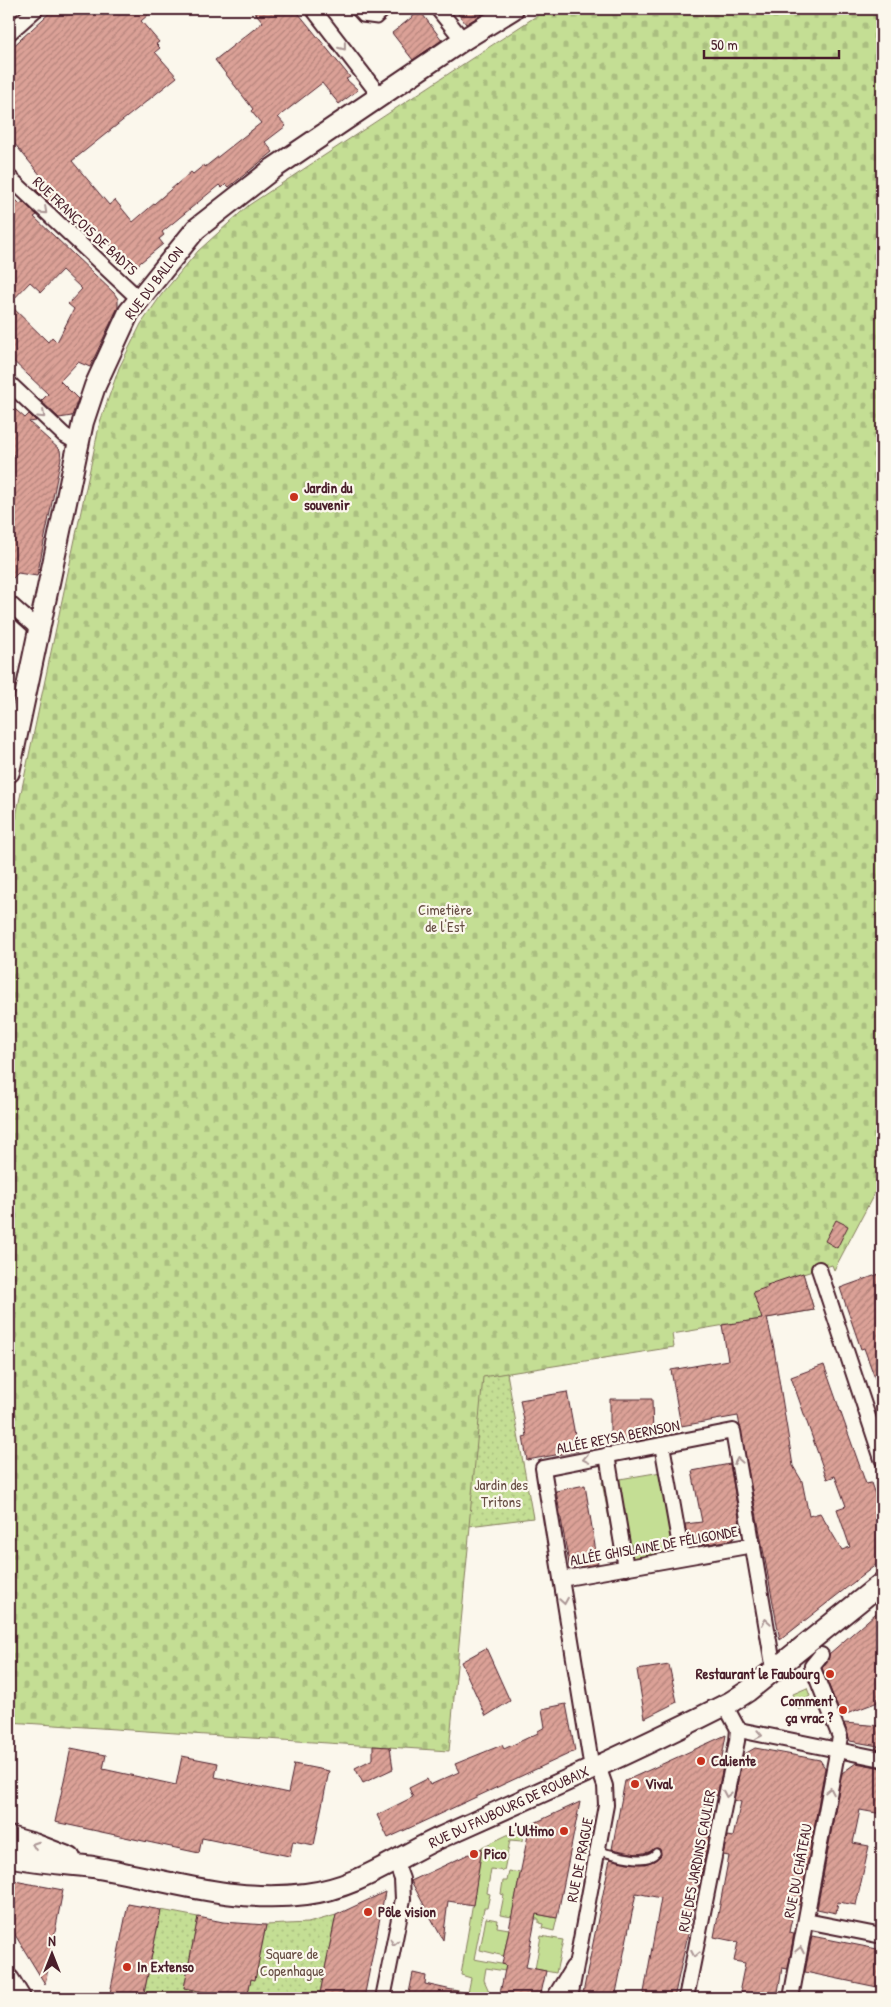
<svg xmlns="http://www.w3.org/2000/svg" width="891" height="2007" font-family="'Patrick Hand',sans-serif">
  <defs>
    <pattern id="cemetery-stones" width="16" height="16" patternUnits="userSpaceOnUse" patternTransform="scale(1.25)"><rect width="16" height="16" fill="#c4de94"/><path d="M2 7V4a2 2 0 0 1 4 0v3zM10 15v-3a2 2 0 0 1 4 0v3z" fill="#aabe80"/></pattern>
    <pattern id="park-dots" width="8" height="8" patternUnits="userSpaceOnUse" patternTransform="scale(1.25)"><rect width="8" height="8" fill="#c4de94"/><path d="M2 2h.1M6 6h.1" fill="none" stroke="#aabe80" stroke-width="1.8" stroke-linecap="round"/></pattern>
    <pattern id="building-hatch" width="6" height="6" patternUnits="userSpaceOnUse" patternTransform="scale(1.25)"><rect width="6" height="6" fill="#dba197"/><path d="M-1 1l2-2M0 6l6-6M5 7l2-2" fill="none" stroke="#b4837b"/></pattern>
  </defs>
  <rect width="100%" height="100%" fill="#fbf7ec"/>
  <filter id="ink" filterUnits="userSpaceOnUse"><feTurbulence type="fractalNoise" baseFrequency=".02" numOctaves="2"/><feDisplacementMap in="SourceGraphic" scale="10" xChannelSelector="R" yChannelSelector="G"/><feConvolveMatrix kernelMatrix="1 2 1 2 8 2 1 2 1" color-interpolation-filters="sRGB"/></filter>
  <g filter="url(#ink)">
    <g fill="#c4de94" stroke="#877e60">
      <path d="M673,1470L688,1554L618,1566L602,1482Z"/>
      <path d="M807,1688L810,1696L807,1698L810,1705L799,1710L793,1694Z"/>
      <path d="M524,1827L522,1841L510,1840L504,1871L491,1869L487,1893L490,1894L487,1908H484L474,1959L506,1965L505,1971L486,1968L484,1980L491,1996L499,1998H451L453,1990L468,1993L471,1978L461,1975L482,1847Z"/>
      <path d="M509,1871L520,1873L512,1917L500,1915L504,1895L501,1894L503,1881H507Z"/>
      <path d="M536,1914L557,1918L554,1931L542,1928L543,1924L539,1923V1919H535Z"/>
      <path d="M486,1918L498,1920L497,1927L509,1929L504,1956L480,1950Z"/>
      <path d="M541,1936L563,1940L556,1973L535,1969Z"/>
    </g>
    <path fill="url(#cemetery-stones)" stroke="#877e60" d="M547,9H882V1179L834,1270L832,1265L803,1274L814,1310L672,1334L674,1347L484,1377L449,1751L9,1722V849L100,422L119,368L141,324L162,294L198,251L249,205Z"/>
    <g fill="url(#park-dots)" stroke="#877e60">
      <path d="M507,1373L533,1518L469,1526L483,1377Z"/>
      <path d="M161,1910L198,1917L184,1988L234,1998H143Z"/>
      <path d="M336,1915L319,1998H247L251,1979H255L266,1925L308,1923Z"/>
    </g>
    <g fill="url(#building-hatch)" stroke="#4a1f2b" fill-rule="evenodd">
      <path d="M54,9H155L141,21L159,42L156,44L160,48L155,52L177,77L72,161L109,205L115,200L133,222L191,172L193,174L204,165L205,167L261,123L251,111L253,109L215,60L263,22L252,9H295L350,77L346,79L358,90L339,104L322,83L278,117L286,126L265,142L273,152L229,187L226,184L222,188L219,185L162,232L164,235L159,239L163,244L136,266H128L100,232H92L57,198L50,204L36,190L46,182L9,137V50Z"/>
      <path d="M454,9H491L466,24Z"/>
      <path d="M420,11L442,40L413,60L392,33Z"/>
      <path d="M9,193L20,204L23,202L37,215L34,217L114,293L118,299V307L90,367L78,362L60,381L78,399L72,416L59,418L41,401L48,394L9,357ZM62,270L82,289L68,304L74,309L57,342L52,337L48,342L9,304L30,282L41,292Z"/>
      <path d="M9,404L25,418L29,414L36,421L29,422L60,450L61,458L37,576L18,573L9,582V461L14,455L9,450Z"/>
      <path d="M836,1220L848,1226L837,1248L825,1241Z"/>
      <path d="M803,1273L814,1310L767,1318L774,1349L793,1466L802,1481L809,1516L820,1513L842,1550L850,1547L837,1509L846,1506L835,1476L827,1479L791,1377L824,1365L866,1484L871,1483L882,1515V1560L780,1640L738,1416L681,1426L671,1370L728,1360L722,1325L762,1319L753,1292L768,1287L767,1285Z"/>
      <path d="M882,1273V1392H880L864,1348L861,1349L840,1288Z"/>
      <path d="M567,1392L578,1451L527,1460L523,1437L527,1436L520,1400Z"/>
      <path d="M610,1399H652L653,1438L635,1441H610Z"/>
      <path d="M730,1464L741,1530L732,1540L689,1547L685,1524L702,1522L692,1471Z"/>
      <path d="M585,1485L598,1564L570,1569L556,1491Z"/>
      <path d="M882,1608V1697L877,1699L878,1702L841,1716L822,1668L828,1660L829,1654Z"/>
      <path d="M486,1648L510,1701L486,1716L461,1662Z"/>
      <path d="M669,1665L677,1702L645,1718L637,1670Z"/>
      <path d="M566,1704L575,1751L388,1838L377,1815L413,1797L409,1788L427,1779L430,1785L459,1772L455,1764L502,1745L504,1749L538,1733V1731L545,1727L542,1709Z"/>
      <path d="M844,1723L882,1726V1750L875,1749L878,1746L850,1741Z"/>
      <path d="M726,1735L720,1768L723,1766L717,1796L707,1794L700,1831L710,1833L674,1998H643L661,1898L636,1893L615,1998H582L610,1859L628,1863L645,1864L654,1861L661,1855L660,1849L656,1848L649,1852L637,1854L612,1849L625,1781Z"/>
      <path d="M373,1746L390,1747L393,1769L363,1783L355,1768L373,1759Z"/>
      <path d="M71,1748L106,1755L103,1769L176,1785L182,1756L218,1763L215,1777L288,1793L294,1764L329,1771L314,1845L293,1841L290,1856H289L202,1838L199,1853L55,1822Z"/>
      <path d="M755,1748L820,1760L825,1768L800,1905L795,1904L789,1932L794,1933L788,1969L782,1968L777,1998H747L743,1996L740,1988L745,1963L734,1961L738,1942L714,1937L729,1856L723,1855L727,1836L733,1837L741,1802L734,1800L743,1755Z"/>
      <path d="M856,1763L882,1768V1814L860,1810L853,1843L869,1846L856,1905L838,1902L836,1913L817,1909L842,1773Z"/>
      <path d="M580,1802L557,1918L536,1914L533,1931L526,1967L546,1971L540,1998H499L506,1965L502,1964L530,1825Z"/>
      <path d="M482,1848L473,1905L448,1901L443,1940L411,1881Z"/>
      <path d="M9,1880L63,1890L45,1984L9,1925Z"/>
      <path d="M385,1892L364,1998H319L336,1915Z"/>
      <path d="M128,1904L161,1910L143,1998H109Z"/>
      <path d="M198,1917L223,1922L266,1925L255,1980L251,1979L247,1998H234L184,1988Z"/>
      <path d="M812,1936L882,1950V1988L805,1972Z"/>
      <path d="M413,1973L426,1976L425,1984L461,1992L460,1998H408Z"/>
    </g>
    <g fill="none" stroke-linecap="round" stroke-linejoin="round">
      <g stroke="#4a1f2b" stroke-width="11">
        <g id="lane">
          <path d="M354,9L362,18L377,20L389,9"/>
          <path d="M598,1851C613,1854 645,1866 656,1853"/>
        </g>
      </g>
      <g stroke="#4a1f2b" stroke-width="18">
        <g id="street">
          <path d="M313,9L380,96"/>
          <path d="M438,9L463,40"/>
          <path d="M9,33L36,9"/>
          <path d="M9,177L138,298"/>
          <path d="M9,383L64,435L78,443"/>
          <path d="M9,603L38,629"/>
          <path d="M819,1269L882,1459"/>
          <path d="M662,1445L682,1557"/>
          <path d="M607,1455L626,1568"/>
          <path d="M561,1579L753,1545"/>
          <path d="M725,1705L738,1729L744,1731L882,1759"/>
          <path d="M592,1769L543,1468L733,1431L774,1670"/>
          <path d="M806,1921L882,1936"/>
          <path d="M383,1998L403,1899L402,1879L395,1860"/>
          <path d="M554,1998L573,1967"/>
          <path d="M570,1998L606,1805L605,1786L598,1766"/>
          <path d="M686,1998L737,1741L738,1729"/>
          <path d="M791,1998L840,1737L812,1666L821,1655"/>
        </g>
      </g>
      <g stroke="#4a1f2b" stroke-width="24">
        <g id="secondary">
          <path d="M9,772L83,422L95,386L129,312L196,229L274,168L463,40L513,9"/>
          <path d="M9,1837L34,1844L70,1858"/>
          <path d="M9,1856C36,1863 65,1863 93,1867C164,1879 233,1904 306,1894C356,1888 393,1860 437,1839C535,1795 635,1751 731,1702L748,1691L882,1583"/>
          <path d="M9,1980L20,1998"/>
        </g>
      </g>
      <use href="#lane" stroke="#fbf7ec" stroke-width="7"/>
      <use href="#street" stroke="#fbf7ec" stroke-width="14"/>
      <use href="#secondary" stroke="#fbf7ec" stroke-width="20"/>
    </g>
    <defs><path id="oneway-chevron" d="M-2-3.5L2.5 0L-2 3.5" fill="none" stroke-width="1.6" stroke-linecap="round" stroke-linejoin="round" transform="scale(1.25)"/></defs>
    <g stroke="#ab9695">
      <use href="#oneway-chevron" transform="translate(343 47) rotate(52)"/>
      <use href="#oneway-chevron" transform="translate(44 211) rotate(43)"/>
      <use href="#oneway-chevron" transform="translate(42 415) rotate(43)"/>
      <use href="#oneway-chevron" transform="translate(586 1459) rotate(169)"/>
      <use href="#oneway-chevron" transform="translate(738 1461) rotate(-100)"/>
      <use href="#oneway-chevron" transform="translate(564 1601) rotate(81)"/>
      <use href="#oneway-chevron" transform="translate(766 1622) rotate(-100)"/>
      <use href="#oneway-chevron" transform="translate(759 1735) rotate(11)"/>
      <use href="#oneway-chevron" transform="translate(830 1791) rotate(-79)"/>
      <use href="#oneway-chevron" transform="translate(727 1794) rotate(101)"/>
      <use href="#oneway-chevron" transform="translate(35 1845) rotate(-160)"/>
      <use href="#oneway-chevron" transform="translate(394 1942) rotate(102)"/>
      <use href="#oneway-chevron" transform="translate(800 1950) rotate(-79)"/>
      <use href="#oneway-chevron" transform="translate(695 1954) rotate(101)"/>
    </g>
  </g>
  <g fill="#c8321e" stroke="#fbf7ec" stroke-width="2">
    <circle cx="294" cy="497" r="5"/>
    <circle cx="830" cy="1674" r="5"/>
    <circle cx="843" cy="1710" r="5"/>
    <circle cx="701" cy="1761" r="5"/>
    <circle cx="635" cy="1784" r="5"/>
    <circle cx="564" cy="1831" r="5"/>
    <circle cx="474" cy="1854" r="5"/>
    <circle cx="368" cy="1912" r="5"/>
    <circle cx="127" cy="1967" r="5"/>
  </g>
  <g text-anchor="middle" stroke-width="4.5" stroke-linejoin="round" paint-order="stroke">
    <g font-size="15" fill="#4a1f2b" stroke="#fbf7ec">
      <text transform="translate(85 226) rotate(43)" y="5">RUE FRANÇOIS DE BADTS</text>
      <text transform="translate(154 283) rotate(-53)" y="5">RUE DU BALLON</text>
      <text transform="translate(618 1437) rotate(-11)" y="5">ALLÉE REYSA BERNSON</text>
      <text transform="translate(654 1546) rotate(-10)" y="5">ALLÉE GHISLAINE DE FÉLIGONDE</text>
      <text transform="translate(509 1807) rotate(-25)" y="5">RUE DU FAUBOURG DE ROUBAIX</text>
      <text transform="translate(580 1860) rotate(-79)" y="5">RUE DE PRAGUE</text>
      <text transform="translate(697 1861) rotate(-79)" y="5">RUE DES JARDINS CAULIER</text>
      <text transform="translate(798 1871) rotate(-79)" y="5">RUE DU CHÂTEAU</text>
    </g>
    <g font-size="15" font-weight="bold" fill="#4a1f2b" stroke="#fbf7ec" text-anchor="start">
      <text x="304" y="493">Jardin du<tspan x="304" dy="17">souvenir</tspan></text>
      <text x="820" y="1679" text-anchor="end">Restaurant le Faubourg</text>
      <text x="833" y="1706" text-anchor="end">Comment<tspan x="833" dy="17">ça vrac ?</tspan></text>
      <text x="711" y="1766">Caliente</text>
      <text x="645" y="1789">Vival</text>
      <text x="554" y="1836" text-anchor="end">L'Ultimo</text>
      <text x="484" y="1859">Pico</text>
      <text x="378" y="1917">Pôle vision</text>
      <text x="137" y="1972">In Extenso</text>
    </g>
    <g font-size="15" fill="#684f45" stroke="#fbf7ec">
      <text x="445" y="915">Cimetière<tspan x="445" dy="17">de l'Est</tspan></text>
      <text x="501" y="1490">Jardin des<tspan x="501" dy="17">Tritons</tspan></text>
      <text x="292" y="1959">Square de<tspan x="292" dy="17">Copenhague</tspan></text>
    </g>
  </g>
  <rect width="891" height="2007" fill="none" stroke="#fbf7ec" stroke-width="30"/>
  <rect x="15" y="15" width="861" height="1977" fill="none" stroke="#4a1f2b" stroke-width="2" filter="url(#ink)"/>
  <g transform="translate(52 1954)" stroke="#fbf7ec" stroke-width="4" paint-order="stroke">
  <path d="M0-4L9 19L0 12L-9 19Z" fill="#4a1f2b"/>
  <text y="-8" font-size="14" font-weight="bold" text-anchor="middle" fill="#4a1f2b">N</text>
  </g>
  <path d="M704 50v8h135v-8" fill="none" stroke="#4a1f2b" stroke-width="2.5"/>
  <text x="711" y="50" font-size="15" fill="#4a1f2b" stroke="#fbf7ec" stroke-width="4" paint-order="stroke">50 m</text>
</svg>
